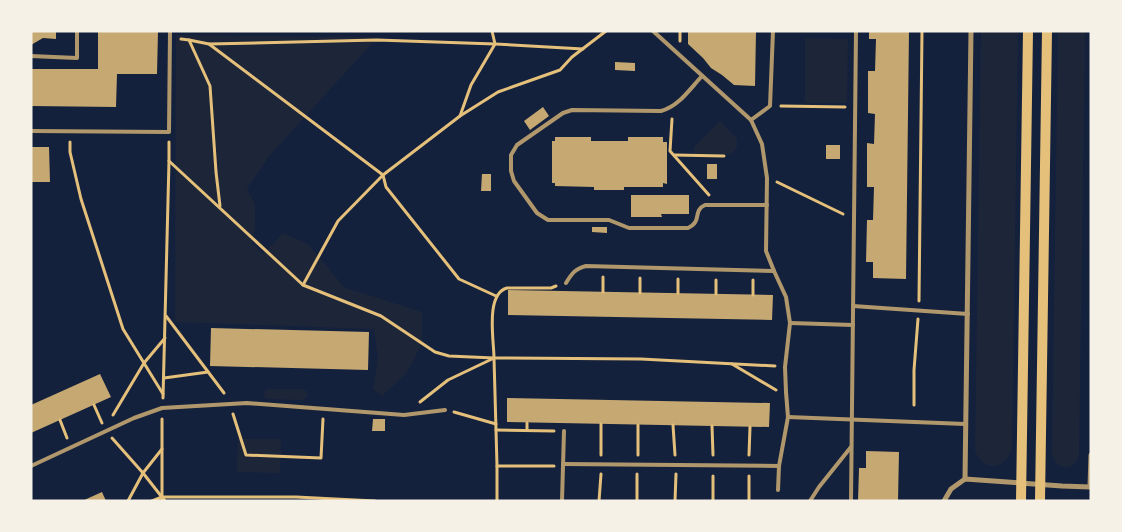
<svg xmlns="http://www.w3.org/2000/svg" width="1122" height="532" font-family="Inter,sans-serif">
  <rect width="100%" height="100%" fill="#14213d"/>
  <g fill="#1d2539">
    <path d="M981,31H1018L1012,449C1005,470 984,472 975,451Z"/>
    <path d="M1058,31H1085L1079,455C1075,472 1055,471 1052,454Z"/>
    <path d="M176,35L378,37L270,155L247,189L255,204V229L252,243L263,254L283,233L309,245L345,288L375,297L422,312V344L406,374L382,396L373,389L378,359L374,329L175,322Z"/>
    <path d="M805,38L848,39L847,103H805Z"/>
    <path d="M720,121L737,139V147L731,154H694V147Z"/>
    <path d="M268,389H303L306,391L307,393V397L303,400L267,399L263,396L265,391Z"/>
    <path d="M238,439H281L280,473L237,472Z"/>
  </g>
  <g fill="#c6a872">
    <path d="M31,31H56V39L43,38L31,45Z"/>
    <path d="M98,31H158L157,74H117L116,107L31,106V69H98Z"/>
    <path d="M688,31H756L755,86L734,85L722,75L711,68L703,58L688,44Z"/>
    <path d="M869,31H909L906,279L873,278V262H866L867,220H873L874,187H867V143L874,144L875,114L868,113V71H875L876,39H869Z"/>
    <path d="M615,62L635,63V71L615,70Z"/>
    <path d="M543,107L549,116L530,130L524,121Z"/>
    <path d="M555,137H591V141H628V137H663V142H667V184L663,183V187H624V190H594V187L555,186V183H552V141H555Z"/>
    <rect x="826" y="145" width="14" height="14"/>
    <path d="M31,147H49L50,182H31Z"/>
    <rect x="707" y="164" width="10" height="15"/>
    <path d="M482,174H491V191H481Z"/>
    <path d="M631,195H689V214H661L662,217H631Z"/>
    <path d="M592,227H607V233L592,232Z"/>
    <path d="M508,290L773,295L772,320L508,315Z"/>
    <path d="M211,328L369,332L368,370L210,366Z"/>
    <path d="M100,374L111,397L31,433V405Z"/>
    <path d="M507,398L770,403L769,427L507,422Z"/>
    <path d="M373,419H385V431H372Z"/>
    <path d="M866,451L899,452L898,501H858L859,468H866Z"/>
    <path d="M102,492L106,501H82Z"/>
  </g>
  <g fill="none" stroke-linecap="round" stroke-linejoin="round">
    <g stroke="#e5c07b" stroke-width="3">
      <path d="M181,39L189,40L209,44L383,175L386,187L459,279L496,296"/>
      <path d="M189,40L210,86L216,172L220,206"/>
      <path d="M680,41V31"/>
      <path d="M209,44L377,40L495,44L583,49"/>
      <path d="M781,106L845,107"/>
      <path d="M460,116L471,85L495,44L492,31"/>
      <path d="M672,119L670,151L709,195"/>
      <path d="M70,142V152L81,199L123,329L163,394"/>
      <path d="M674,155L724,156"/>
      <path d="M169,161L303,285L381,316L435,352L449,356L494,358C494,341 485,294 507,288H551L556,286"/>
      <path d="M777,182L843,214"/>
      <path d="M640,278V293"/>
      <path d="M678,279V293"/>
      <path d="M303,285L338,221L383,175L460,116L498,92L560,70L572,57L606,31"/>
      <path d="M603,292V277"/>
      <path d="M716,294V280"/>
      <path d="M753,295V280"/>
      <path d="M919,301L922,31"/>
      <path d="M166,316L224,393"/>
      <path d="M732,364L776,390"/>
      <path d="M164,378L208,372"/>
      <path d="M163,398L169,161V142"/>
      <path d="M420,402L448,380L492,359"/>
      <path d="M94,405L102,423"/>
      <path d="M914,405V370L918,319"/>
      <path d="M454,412L496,424"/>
      <path d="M233,414L246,455L321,458L323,419"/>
      <path d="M113,415L144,363L165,338"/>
      <path d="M60,420L67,438"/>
      <path d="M673,425L675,455"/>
      <path d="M712,426L713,455"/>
      <path d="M496,430L554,431"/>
      <path d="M527,430V423"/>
      <path d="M112,438L143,473L165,501"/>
      <path d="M601,455V424"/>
      <path d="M638,455V425"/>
      <path d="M749,455L750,427"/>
      <path d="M497,466H554"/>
      <path d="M749,476V501"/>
      <path d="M128,501L143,473L162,449"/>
      <path d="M152,501L162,497H296L375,501"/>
      <path d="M162,501V419"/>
      <path d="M497,501V466L494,358L641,359L775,366"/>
      <path d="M599,501L601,474"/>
      <path d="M637,501V474"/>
      <path d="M675,501L676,474"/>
      <path d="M713,501V476"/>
    </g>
    <g stroke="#b1986c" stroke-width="4">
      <path d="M653,31L751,120L762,144L767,178L766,251L774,271L786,297L790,323L785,367L786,392L788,417L779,466L778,490"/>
      <path d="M31,56L77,58V31"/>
      <path d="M702,76C689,90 679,106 661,111L572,110L563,113L517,145L511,155V171L514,181L537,213L548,220H609L629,228H688C703,221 692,211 705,205H767"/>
      <path d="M751,120L770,106L773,31"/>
      <path d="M31,131L169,132L170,31"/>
      <path d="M566,283C572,273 575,269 586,266L774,271"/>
      <path d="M853,306L968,314"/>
      <path d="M790,323L853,325"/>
      <path d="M788,417L965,424"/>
      <path d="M563,464L779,466"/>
      <path d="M31,466L134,418L162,408L247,403L404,415L445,410"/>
      <path d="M562,501L564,431"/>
      <path d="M810,501L819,487L851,447"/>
      <path d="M851,501L856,31"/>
    </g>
    <g stroke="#b1986c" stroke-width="5">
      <path d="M965,479L971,31"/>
      <path d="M944,501L951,489L965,479L1062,486L1090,487L1091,455"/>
    </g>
    <g stroke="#e5c07b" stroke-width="10">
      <path d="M1021,501L1028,31"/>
      <path d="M1040,501L1047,31"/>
    </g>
  </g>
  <rect width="1122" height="532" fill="none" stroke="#f6f1e7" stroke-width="65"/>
</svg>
